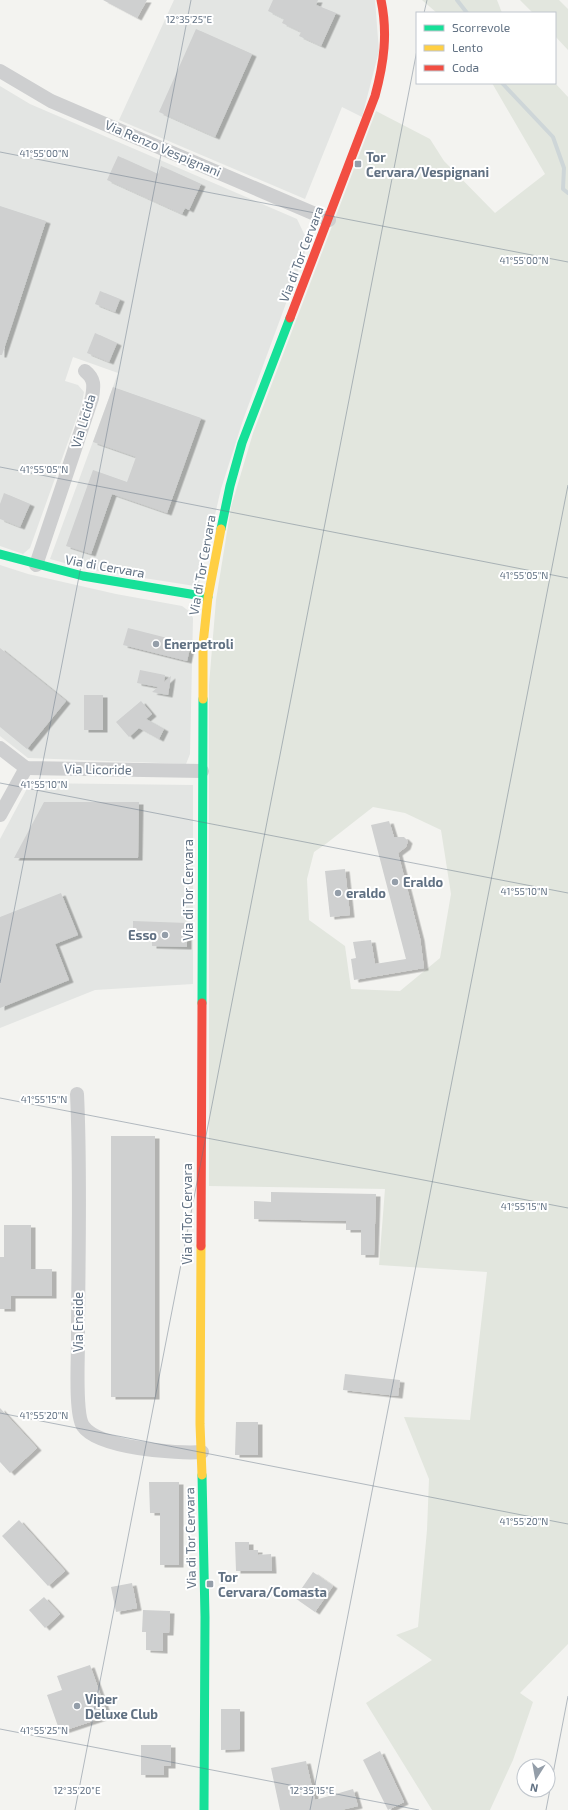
<svg xmlns="http://www.w3.org/2000/svg" width="568" height="1810" font-family="'Exo 2',sans-serif">
  <defs>
    <filter id="shadow"><feDropShadow dx="4.5" dy="2.5" stdDeviation="0" flood-color="#0004"/></filter>
  </defs>
  <rect width="100%" height="100%" fill="#f3f3f0"/>
  <g fill="#e3e5e3">
    <path d="M174,0H375L379,51L362,117L342,107L305,199L119,120Z"/>
    <path d="M0,86L30,104L297,219L307,240L306,249L243,420L221,489L199,583L195,586L86,569L50,559L118,373L73,357L65,381L78,385L84,392L82,403L30,548L23,554L0,546Z"/>
    <path d="M0,565L28,574L116,594L182,606L190,612L193,618L190,754L186,764L28,758L0,736Z"/>
    <path d="M30,783L193,785V984L95,990L0,1028V839Z"/>
  </g>
  <g fill="#e2e6de" fill-rule="evenodd">
    <path d="M422,0H497L502,13H437Z"/>
    <path d="M520,0H559L568,9V50L555,36V13H533Z"/>
    <path d="M492,83H555L568,97V1644L520,1693L533,1702L513,1760L490,1810H432L366,1703L432,1660L396,1635L418,1627L427,1530L429,1479L404,1417L470,1420L487,1272L379,1265L385,1189L209,1186V685L216,600L231,507L253,433L376,111L430,139L444,161L495,213L545,174ZM373,807L405,813L441,830L451,894L440,958L400,991L351,989L345,946L309,920L307,879L314,852L327,843Z"/>
  </g>
  <g fill="none" stroke-linecap="round" stroke-linejoin="round">
    <g stroke="#ced6d8" stroke-width="4">
      <path d="M457,0L467,13"/>
      <path d="M502,83L553,137L564,168L563,189L568,193"/>
    </g>
  </g>
  <g fill="#cfd0d0" filter="url(#shadow)">
    <path d="M103,0H147L137,18Z"/>
    <path d="M273,0H318L316,5L336,13L321,46L299,36L301,32L282,23L284,19L268,11Z"/>
    <path d="M196,29L252,54L215,137L159,112Z"/>
    <path d="M118,156L158,174L161,166L201,184L189,210L185,208L182,214L107,180Z"/>
    <path d="M0,206L46,221L2,355H0Z"/>
    <path d="M100,291L120,299L115,312L95,304Z"/>
    <path d="M95,333L117,343L109,362L87,353Z"/>
    <path d="M113,387L201,418L167,513L112,494L91,554L66,546L93,470L127,482L136,457L93,442Z"/>
    <path d="M4,493L30,504L20,527L0,519V504Z"/>
    <path d="M128,628L191,644L187,661L123,645Z"/>
    <path d="M0,648L66,701L27,749L0,727Z"/>
    <path d="M140,670L165,675L164,682L171,676L168,695L152,692L158,687L137,683Z"/>
    <rect x="84" y="695" width="19" height="35"/>
    <path d="M141,701L152,714L146,719L164,729L159,739L139,728L129,737L116,722Z"/>
    <path d="M44,802H139L138,858H14Z"/>
    <path d="M389,821L394,837H404L408,841L406,847L398,853L420,938L424,968L354,980L351,959L356,958L353,942L371,940L375,964L406,959L371,825Z"/>
    <path d="M345,869L350,915L330,917L325,871Z"/>
    <path d="M61,893L78,935L55,944L69,980L0,1008V917Z"/>
    <path d="M133,921L187,923V947L152,946V937L133,936Z"/>
    <rect x="111" y="1136" width="44" height="261"/>
    <path d="M271,1192L376,1194L374,1255H361V1230H346V1221L254,1219V1201L271,1202Z"/>
    <path d="M4,1225H31V1269H52V1296H11V1309H0V1257H4Z"/>
    <path d="M345,1374L400,1380L398,1396L343,1390Z"/>
    <path d="M0,1408L37,1448L10,1473L0,1462Z"/>
    <path d="M236,1422H258V1455H235Z"/>
    <path d="M149,1482H179V1565H160V1513H150Z"/>
    <path d="M19,1520L65,1571L48,1586L2,1536Z"/>
    <path d="M235,1542H249V1550H258V1555L271,1554L272,1571H236Z"/>
    <path d="M313,1572L333,1586L315,1612L295,1598Z"/>
    <path d="M132,1583L137,1608L116,1612L111,1587Z"/>
    <path d="M44,1597L60,1614L45,1628L29,1610Z"/>
    <path d="M143,1610L170,1611L169,1633H163V1651L146,1650V1632H142Z"/>
    <path d="M90,1665L108,1716L60,1732L47,1695L62,1690L57,1676Z"/>
    <path d="M221,1709H240V1749L221,1750Z"/>
    <path d="M141,1745H171V1766H164V1775H141Z"/>
    <path d="M380,1751L404,1802L388,1810L363,1760Z"/>
    <path d="M306,1761L315,1800L353,1789L358,1806L341,1810H280L271,1768Z"/>
  </g>
  <g fill="none" stroke-linecap="round" stroke-linejoin="round">
    <g stroke="#cecfd0" stroke-width="14">
      <path d="M0,71L51,101L329,220"/>
      <path d="M36,565L92,398C94,386 95,379 85,371"/>
      <path d="M0,748L26,768L202,771"/>
      <path d="M0,815L26,768"/>
      <path d="M77,1094C81,1176 78,1260 78,1342C78,1359 75,1414 83,1426C98,1448 176,1454 202,1452"/>
    </g>
    <g stroke="#16e098" stroke-width="9">
      <path d="M221,529L230,486L242,443L290,318"/>
      <path d="M0,554L83,576L208,597"/>
      <path d="M202,1003L203,699"/>
      <path d="M202,1475L205,1617L204,1810"/>
    </g>
    <g stroke="#ffcf43" stroke-width="9">
      <path d="M203,699V644L208,597L221,529"/>
      <path d="M201,1246L200,1424L202,1475"/>
    </g>
    <g stroke="#f24e42" stroke-width="9">
      <path d="M290,318L375,96C384,63 388,33 381,0"/>
      <path d="M201,1246L202,1003"/>
    </g>
  </g>
  <path fill="none" stroke="#617183" stroke-width="1" stroke-opacity="0.45" d="M424,13L427,0M0,152L568,262M0,467L568,578M0,783L568,893M0,983L191,0M0,1098L568,1208M0,1413L568,1524M0,1729L419,1810M75,1810L417,50M310,1810L568,485M546,1810L568,1696"/>
  <g fill="#949ea9" stroke="#fff" stroke-width="1.5">
    <rect x="354" y="160" width="8" height="8" rx="2"/>
    <circle cx="156" cy="644" r="4"/>
    <circle cx="395" cy="882" r="4"/>
    <circle cx="338" cy="893" r="4"/>
    <circle cx="165" cy="935" r="4"/>
    <rect x="206" y="1580" width="8" height="8" rx="2"/>
    <circle cx="77" cy="1706" r="4"/>
  </g>
  <g text-anchor="middle" stroke-width="4" stroke-linejoin="round" paint-order="stroke">
    <g font-size="13" fill="#617183" stroke="#fff">
      <text transform="translate(163 148) rotate(23)" y="5">Via Renzo Vespignani</text>
      <text transform="translate(301 254) rotate(-69)" y="5">Via di Tor Cervara</text>
      <text transform="translate(83 421) rotate(-73)" y="5">Via Licida</text>
      <text transform="translate(202 565) rotate(-80)" y="5">Via di Tor Cervara</text>
      <text transform="translate(105 566) rotate(10)" y="5">Via di Cervara</text>
      <text transform="translate(98 769) rotate(1)" y="5">Via Licoride</text>
      <text transform="translate(188 890) rotate(-90)" y="5">Via di Tor Cervara</text>
      <text transform="translate(187 1214) rotate(-90)" y="5">Via di Tor Cervara</text>
      <text transform="translate(78 1322) rotate(-90)" y="5">Via Eneide</text>
      <text transform="translate(190 1538) rotate(-91)" y="5">Via di Tor Cervara</text>
    </g>
    <g font-size="13" font-weight="bold" fill="#617183" stroke="#fff" text-anchor="start">
      <text x="366" y="162">Tor<tspan x="366" dy="15">Cervara/Vespignani</tspan></text>
      <text x="164" y="649">Enerpetroli</text>
      <text x="403" y="887">Eraldo</text>
      <text x="346" y="898">eraldo</text>
      <text x="157" y="940" text-anchor="end">Esso</text>
      <text x="218" y="1582">Tor<tspan x="218" dy="15">Cervara/Comasta</tspan></text>
      <text x="85" y="1704">Viper<tspan x="85" dy="15">Deluxe Club</tspan></text>
    </g>
  </g>
  <g font-size="10" text-anchor="middle" fill="#617183" stroke="#fff" stroke-width="4" stroke-linejoin="round" paint-order="stroke">
    <text x="189" y="23">12°35'25"E</text>
    <text x="44" y="157">41°55'00"N</text>
    <text x="524" y="264">41°55'00"N</text>
    <text x="44" y="473">41°55'05"N</text>
    <text x="524" y="579">41°55'05"N</text>
    <text x="44" y="788">41°55'10"N</text>
    <text x="524" y="895">41°55'10"N</text>
    <text x="44" y="1103">41°55'15"N</text>
    <text x="524" y="1210">41°55'15"N</text>
    <text x="44" y="1419">41°55'20"N</text>
    <text x="524" y="1525">41°55'20"N</text>
    <text x="44" y="1734">41°55'25"N</text>
    <text x="77" y="1794">12°35'20"E</text>
    <text x="312" y="1794">12°35'15"E</text>
  </g>
  <rect x="416" y="12" width="140" height="72" fill="#ffffff" stroke="#c0c6cd"/>
  <rect x="424" y="25" width="20" height="6" fill="#16e098" stroke="#c0c6cd"/>
  <text x="452" y="32" font-size="12" fill="#617183">Scorrevole</text>
  <rect x="424" y="45" width="20" height="6" fill="#ffcf43" stroke="#c0c6cd"/>
  <text x="452" y="52" font-size="12" fill="#617183">Lento</text>
  <rect x="424" y="65" width="20" height="6" fill="#f24e42" stroke="#c0c6cd"/>
  <text x="452" y="72" font-size="12" fill="#617183">Coda</text>
  <g transform="translate(536 1778) rotate(191)"><circle r="19" fill="#ffffff" stroke="#c0c6cd"/>
  <path d="M0-3L7 15L0 10L-7 15Z" fill="#949ea9"/>
  <text y="-6" font-size="11" font-weight="bold" text-anchor="middle" fill="#617183">N</text>
  </g>
</svg>
